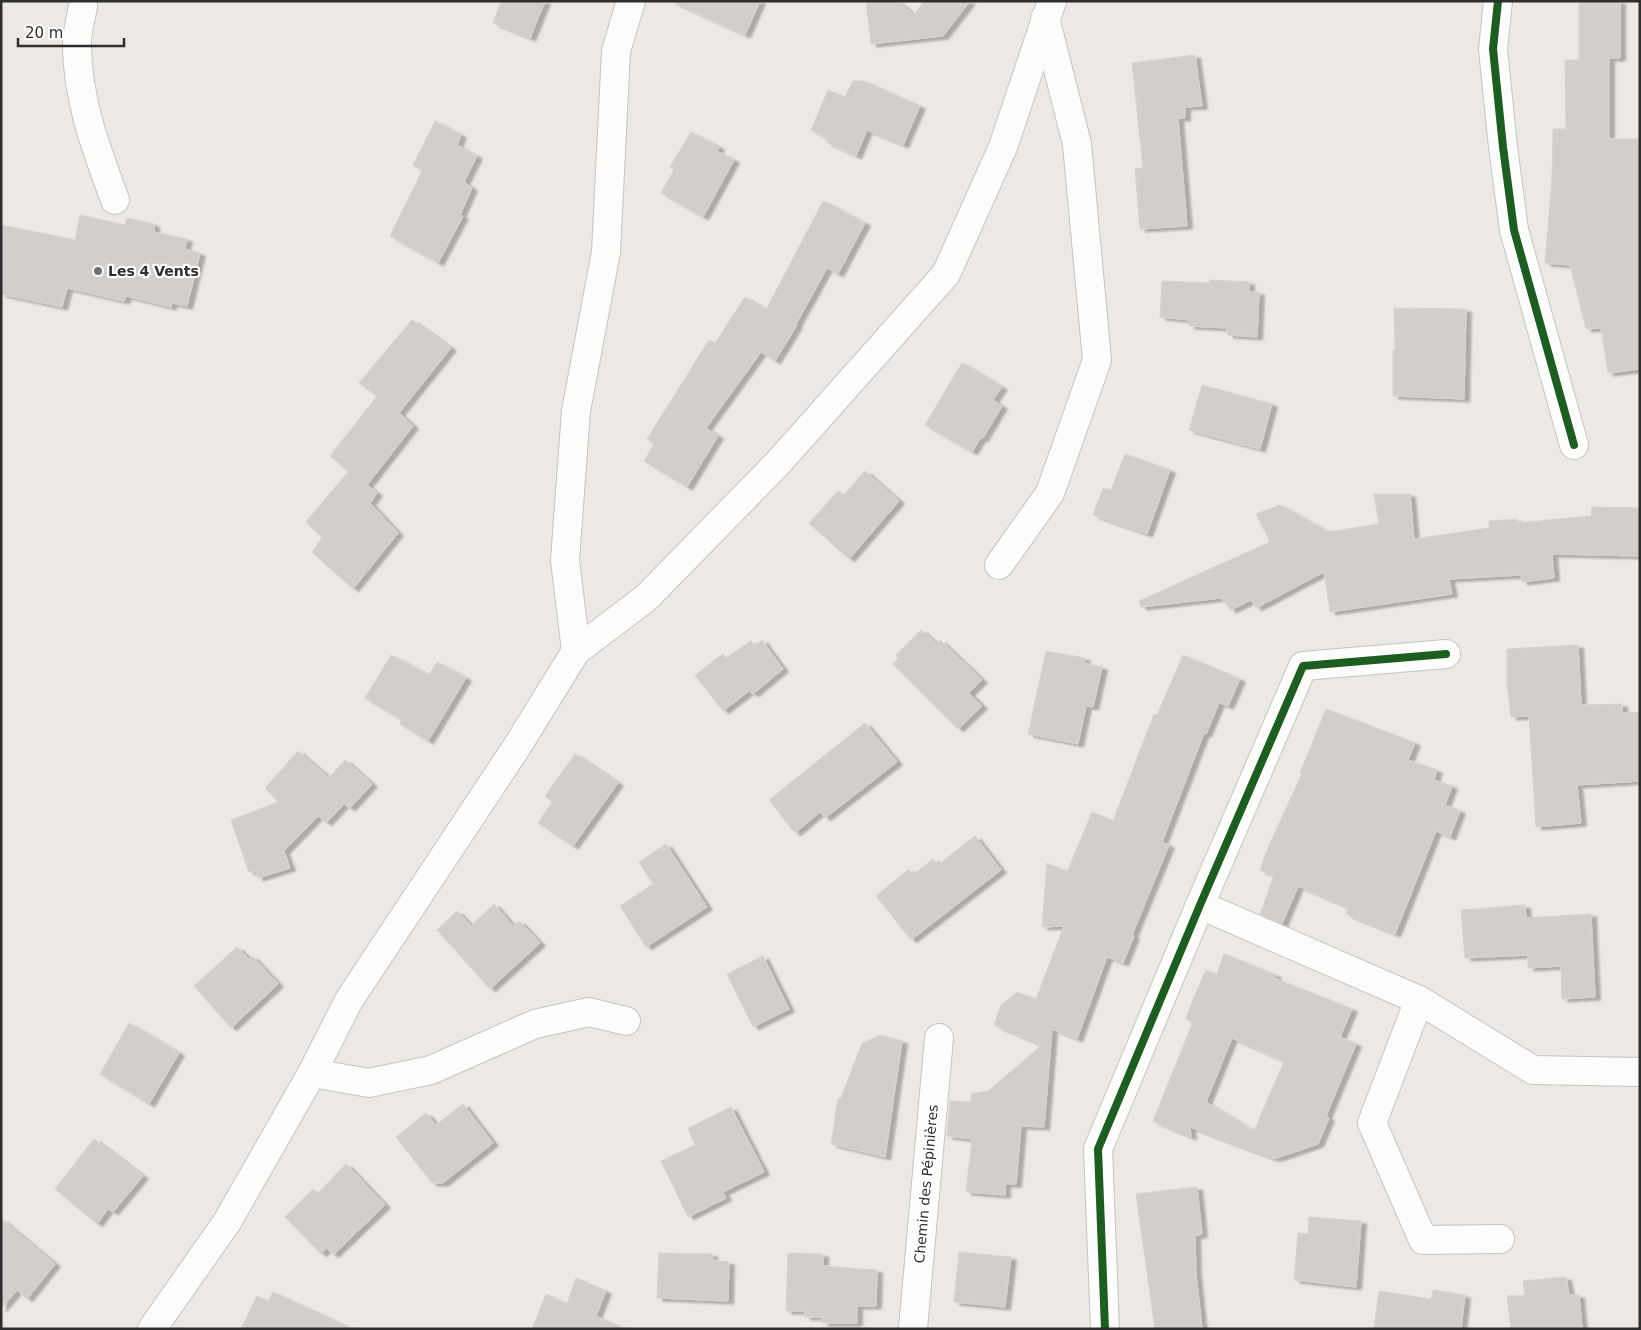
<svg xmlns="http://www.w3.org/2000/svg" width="1641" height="1330" font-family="'DejaVu Sans',sans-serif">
  <defs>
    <filter id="shadow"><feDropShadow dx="5.5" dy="3" stdDeviation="1" flood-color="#0004"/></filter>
  </defs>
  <rect width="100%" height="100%" fill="#ece8e4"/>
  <g fill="#d1cecb" stroke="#d7d4d0" fill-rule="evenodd" filter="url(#shadow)">
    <path d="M501,1H545L530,38L493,23Z"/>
    <path d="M671,1H760L745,35Z"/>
    <path d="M866,1H897L914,15L924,1H970L943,36L871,44Z"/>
    <path d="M1579,1H1620V58H1609V139H1640V369L1608,373L1601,328L1586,329L1570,265L1545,263L1552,179L1553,129H1566L1565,60H1579Z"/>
    <path d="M1195,55L1202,106L1185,107V118H1178L1187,226L1140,229L1135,169L1143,168L1132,63Z"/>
    <path d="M853,81H864L920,106L903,145L867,130L856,156L826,142L828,139L811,130L828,90L845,97Z"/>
    <path d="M435,121L461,135L457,145L477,156L464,182L472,188L460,215L463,216L438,263L390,236L422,171L413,165Z"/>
    <path d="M691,132L719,147L717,151L734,160L703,217L661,193L674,170L670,167Z"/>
    <path d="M823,201L865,223L838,274L827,268L796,324L797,325L775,361L761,352L706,428L718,436L687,487L644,461L654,444L647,439L709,340L715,343L745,297L766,310Z"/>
    <path d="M80,215L125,225L126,218L154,224V232L187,239L185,249L200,253L187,306L172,303L171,307L126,296L124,301L67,288L62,307L1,294V225L75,240Z"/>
    <path d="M1210,280L1249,282V292H1259L1257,337L1228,335L1227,328L1189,326L1190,320L1160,317L1162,281L1209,283Z"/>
    <path d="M1394,308L1466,309L1464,399L1393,396V350H1395Z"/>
    <path d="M412,320L451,348L399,413L413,426L367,485L377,493L370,503L398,533L353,589L312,552L322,538L306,522L348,472L351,474L330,456L377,396L359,383Z"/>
    <path d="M962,363L1002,387L993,400L1002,406L983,438L980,439L972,452L925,425Z"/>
    <path d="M1202,385L1272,404L1260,449L1189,430Z"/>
    <path d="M1125,454L1170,470L1147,534L1093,515L1103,488L1111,490Z"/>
    <path d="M865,471L899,501L849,559L809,523L838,491L844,495Z"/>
    <path d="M1374,494H1410L1414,539L1489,528V521L1517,519L1518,523L1591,516L1592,507L1640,508V556L1552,554L1554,578L1522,582L1521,575L1449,579L1452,594L1330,612L1324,572L1256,608L1251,600L1231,610L1221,598L1141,607L1139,601L1270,542L1256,514L1280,505L1328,532L1379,524Z"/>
    <path d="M921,630L937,644L940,640L982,680L969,693L982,706L958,729L893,664L898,659L896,655Z"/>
    <path d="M762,640L783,669L753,694L749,691L723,711L695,675L723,654L726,658L751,641L755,646Z"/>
    <path d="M1578,645L1581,705L1622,704V713L1640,712V781L1577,785L1581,823L1536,827L1529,716L1511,717L1507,684V649Z"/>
    <path d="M1046,651L1085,658L1084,663L1102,667L1093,707L1086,706L1078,744L1028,734Z"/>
    <path d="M391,655L429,675L437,662L466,678L428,741L400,724L402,720L365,698Z"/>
    <path d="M1183,655L1240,679L1228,706L1219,703L1206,734L1204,733L1162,842L1169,845L1132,935L1134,936L1123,963L1107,957L1077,1039L1052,1029L1044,1127L1021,1126L1016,1184H1005V1195L966,1192L972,1139L947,1136L950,1101L971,1102V1094L988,1091L1042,1045L994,1025L1001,1005L1017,992L1036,999L1064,926L1042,927L1047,863L1067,872L1092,812L1113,821L1154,714L1157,715Z"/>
    <path d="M1326,709L1415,743L1408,760L1437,770L1434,780L1452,786L1445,805L1460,811L1450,837L1436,831L1395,934L1346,914L1348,907L1298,886L1282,924L1260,914L1274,875L1260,870L1269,845L1302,774L1300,773Z"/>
    <path d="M865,723L897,762L825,818L820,812L795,833L769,800Z"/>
    <path d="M298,751L329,778L345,760L372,784L350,808L344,804L326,823L318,816L284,851L290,868L258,878L255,871L249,872L231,820L278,802L265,788Z"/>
    <path d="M575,754L618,783L573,846L538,823L552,802L545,796Z"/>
    <path d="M975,836L1001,870L911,940L876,896L909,869L913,875L933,859L938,865Z"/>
    <path d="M666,844L707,907L646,947L620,906L653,884L639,862Z"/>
    <path d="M494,904L513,926L519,921L540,943L490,989L437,930L457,911L471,926Z"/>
    <path d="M1525,905L1526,918L1591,914L1595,997L1562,999L1561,966L1528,968V955L1465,958L1461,910Z"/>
    <path d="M237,947L249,959L252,956L278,984L231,1028L194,986Z"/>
    <path d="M1224,954L1276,975L1274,978L1352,1009L1340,1037L1356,1044L1326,1116L1329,1118L1318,1144L1277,1158H1272L1190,1127L1191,1137L1153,1121L1193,1022L1186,1019L1194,997L1206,970L1217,975ZM1232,1038L1284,1061L1254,1131L1206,1102Z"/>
    <path d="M763,956L789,1009L753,1027L727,974Z"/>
    <path d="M129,1023L179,1053L149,1104L100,1074Z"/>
    <path d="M881,1035L902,1041L885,1157L831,1144L838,1098H841L862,1043Z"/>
    <path d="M463,1104L493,1143L443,1183H432L396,1137L426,1113L436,1125Z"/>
    <path d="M731,1107L764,1172L723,1192L726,1198L688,1217L661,1161L695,1145L688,1128Z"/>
    <path d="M94,1139L143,1176L113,1212L108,1209L97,1224L55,1189Z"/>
    <path d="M346,1164L385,1205L333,1255L327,1248L321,1254L285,1217L313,1189L318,1193Z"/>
    <path d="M1197,1187L1202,1234L1195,1236L1196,1274L1202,1329H1155L1136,1194Z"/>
    <path d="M1309,1217L1361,1221L1356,1287L1294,1280L1298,1233L1308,1234Z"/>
    <path d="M1,1219L55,1264L27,1299L17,1290L1,1309Z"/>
    <path d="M959,1252L1011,1257L1005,1307L954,1302Z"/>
    <path d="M659,1253L712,1254V1260L729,1262L728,1301L657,1298Z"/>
    <path d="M788,1253L823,1254V1266L877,1270L876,1306H857V1323H823L822,1317H805V1311H786Z"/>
    <path d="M1566,1277L1569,1295H1579L1582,1329H1511L1507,1296L1525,1295L1523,1281Z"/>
    <path d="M576,1278L606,1291L596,1316L624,1329H532L546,1294L567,1304Z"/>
    <path d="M1433,1290L1465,1295L1461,1329H1374L1379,1291L1431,1299Z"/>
    <path d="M273,1292L353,1329H241L257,1296L268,1302Z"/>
  </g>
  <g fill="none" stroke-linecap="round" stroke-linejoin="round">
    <g stroke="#c5c4c5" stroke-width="30">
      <g id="minor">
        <path d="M631,1L616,51L606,252L576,411L565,560L576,651L646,598L778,463L946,274L1003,147L1052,1"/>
        <path d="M1498,1L1493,49L1503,147L1514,230L1574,445"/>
        <path d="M83,6C81,17 78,29 77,40C76,96 96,149 115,200"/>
        <path d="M999,565L1050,493L1097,360L1077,144L1045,18"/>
        <path d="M1200,905L1419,1000L1372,1123L1423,1240L1500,1239"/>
        <path d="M1419,1000L1533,1070L1640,1072"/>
        <path d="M312,1073L369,1083L431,1070L535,1024L589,1012L626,1021"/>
        <path d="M152,1329L227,1222L312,1073L349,1000L518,745L576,651"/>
        <path d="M913,1329L939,1038"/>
        <path d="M1105,1329L1098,1149L1200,905L1303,666L1446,654"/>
      </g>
    </g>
    <use href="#minor" stroke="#fcfcfb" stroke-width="28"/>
    <g stroke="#fff" stroke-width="11">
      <g id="cycleway">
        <path d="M1498,1L1493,49L1503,147L1514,230L1574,445"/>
        <path d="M1105,1329L1098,1149L1200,905L1303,666L1446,654"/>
      </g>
    </g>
    <use href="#cycleway" stroke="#1b5e20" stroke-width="8"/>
  </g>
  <circle fill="#706f6e" stroke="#fff" stroke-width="2" cx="98" cy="271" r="5"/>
  <g text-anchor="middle" stroke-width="4.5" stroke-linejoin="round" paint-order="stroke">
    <g font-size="14" font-weight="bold" fill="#2e2e2e" stroke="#fff" text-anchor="start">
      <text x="108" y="276">Les 4 Vents</text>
    </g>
    <g font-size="14" fill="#2e2e2e" stroke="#fff">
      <text transform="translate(926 1184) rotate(-85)" y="5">Chemin des Pépinières</text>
    </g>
  </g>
  <rect width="1641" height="1330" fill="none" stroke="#2e2e2e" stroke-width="5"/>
  <path d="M18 38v8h106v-8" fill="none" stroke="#2e2e2e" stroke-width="2.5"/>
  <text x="25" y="38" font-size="15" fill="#2e2e2e" stroke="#ffffff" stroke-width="4" paint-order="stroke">20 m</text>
</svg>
